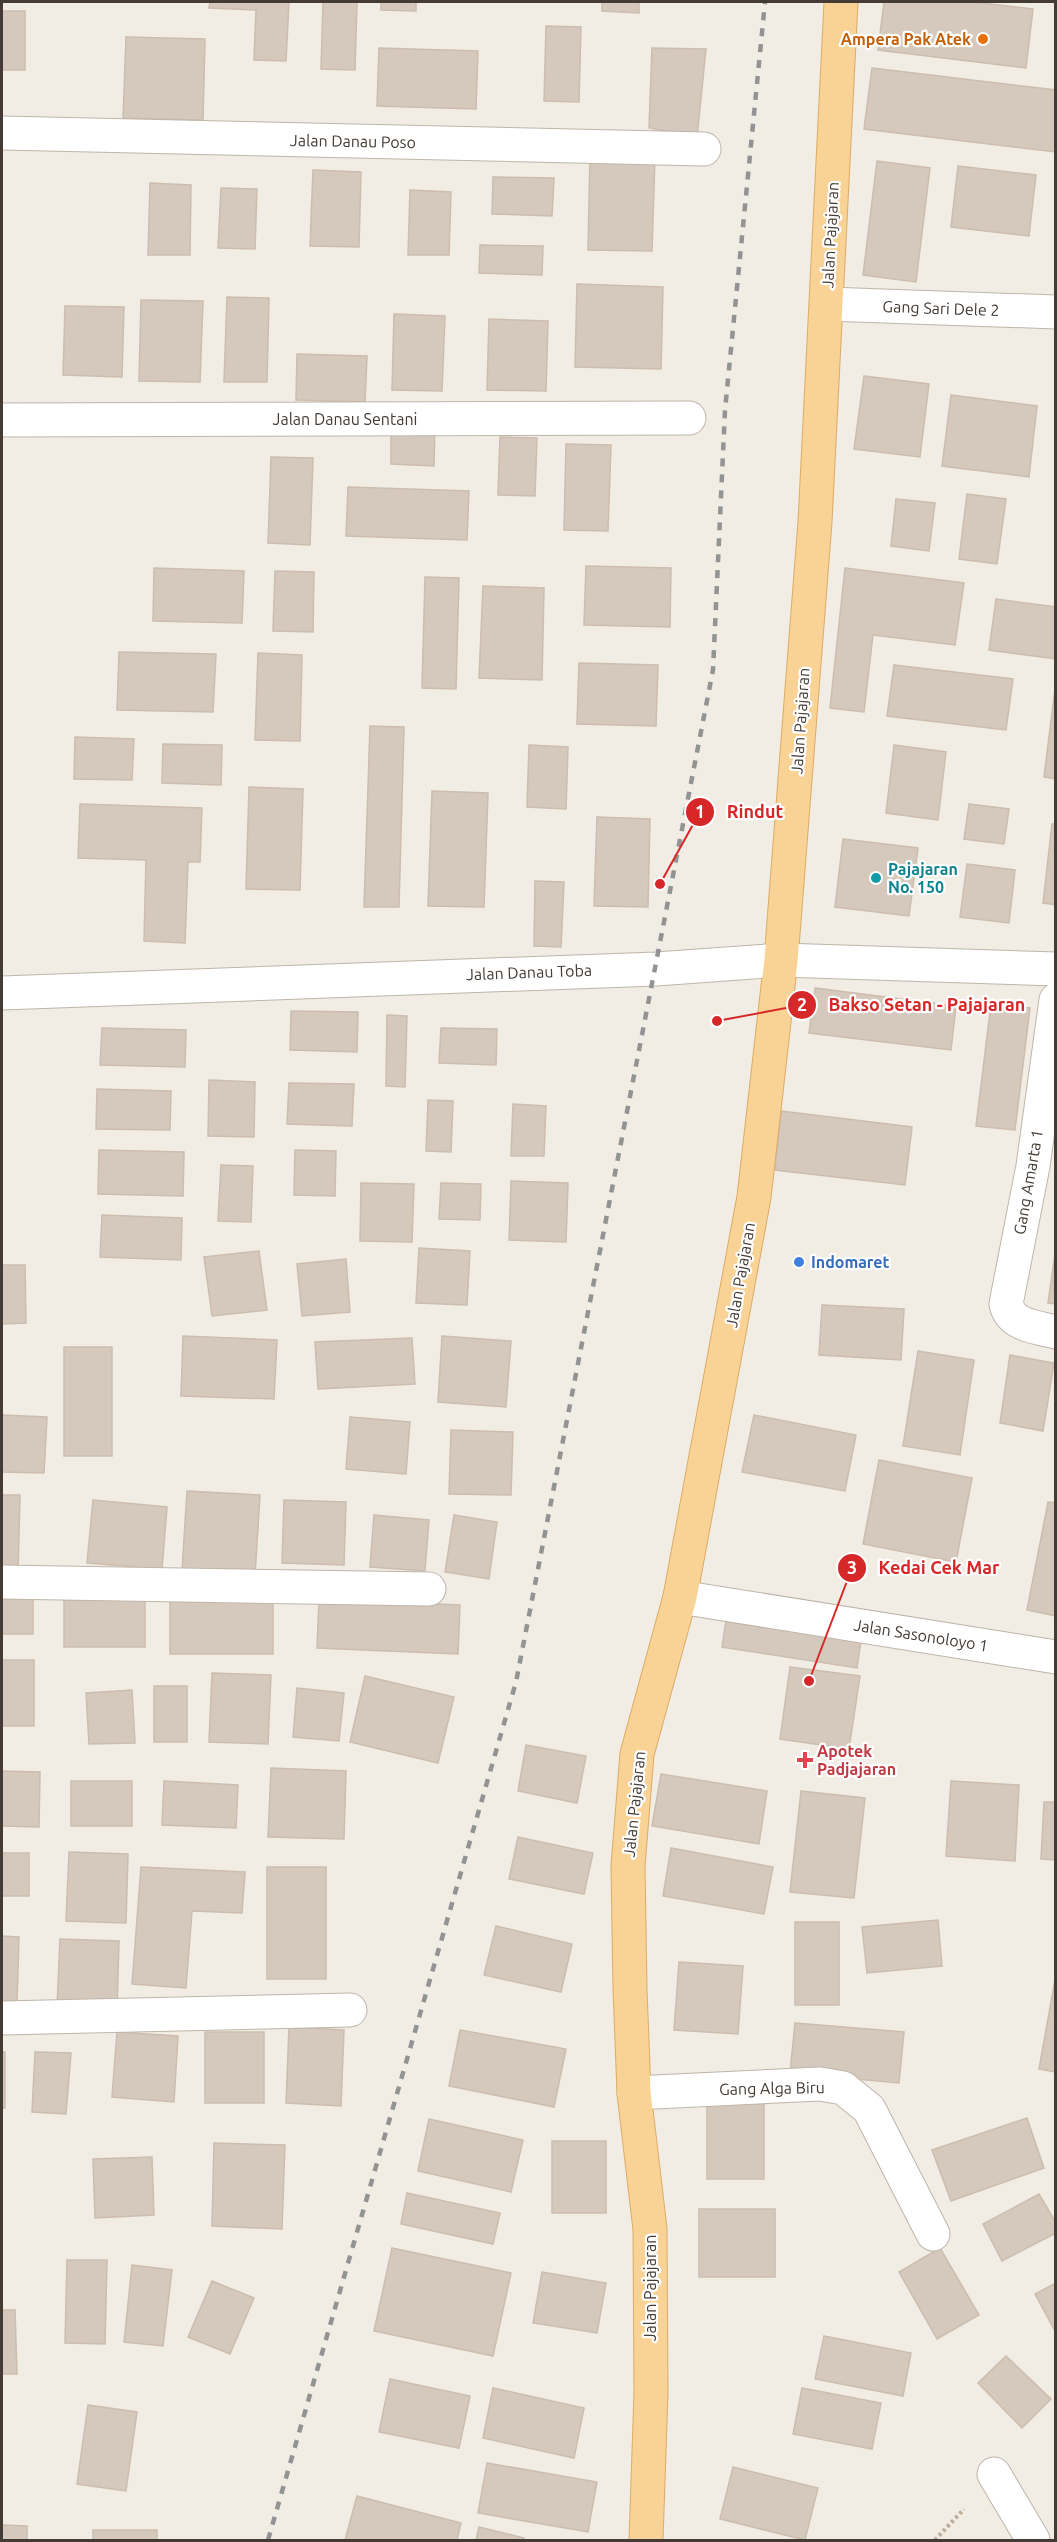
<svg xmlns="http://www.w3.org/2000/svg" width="1057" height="2542" font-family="Ubuntu,sans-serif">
  <rect width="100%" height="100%" fill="#f1ece4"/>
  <g fill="#d5c9bd" stroke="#ccbdae" stroke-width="1.5">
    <path d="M210,2H289L286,61L254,60L256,10L209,8Z"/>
    <path d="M323,2H357L355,70L321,69Z"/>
    <path d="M381,2H416V11L381,10Z"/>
    <path d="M602,2H639V13L602,11Z"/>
    <path d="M884,2H973L1033,9L1026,68L878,50Z"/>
    <rect x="2" y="11" width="23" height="59"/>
    <path d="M546,26L581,27L579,102L544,101Z"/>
    <path d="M126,37L205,39L203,120L123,118Z"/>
    <path d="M379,48L478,51L476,109L377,106Z"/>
    <path d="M652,48L706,49L697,137L649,128Z"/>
    <path d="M872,68L1056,90V152L864,129Z"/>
    <path d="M590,155L655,157L652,251L588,250Z"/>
    <path d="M877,161L930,168L916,282L863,275Z"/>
    <path d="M958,166L1036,175L1029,236L951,227Z"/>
    <path d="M313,170L361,172L359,247L310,246Z"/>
    <path d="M493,177L554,178L552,216L492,214Z"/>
    <path d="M150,183L191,185L190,255H148Z"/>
    <path d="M221,188L257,189L255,249L218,248Z"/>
    <path d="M410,190L451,192L449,255H408Z"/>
    <path d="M480,245L543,246L542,275L479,273Z"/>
    <path d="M577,284L663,287L661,369L575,367Z"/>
    <path d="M227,297L269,298L267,382H224Z"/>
    <path d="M141,300L203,301L200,382L139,381Z"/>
    <path d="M65,306L124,307L122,377L63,375Z"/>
    <path d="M394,314L445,316L442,391L392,390Z"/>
    <path d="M489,319L548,321L546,391L487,390Z"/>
    <path d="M297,354L367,356L365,402L296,400Z"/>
    <path d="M864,376L929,384L920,457L854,449Z"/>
    <path d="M951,395L1037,406L1029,477L942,466Z"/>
    <path d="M435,423L434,466L391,464V425Z"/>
    <path d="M500,437L537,438L535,496L498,495Z"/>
    <path d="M566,444L611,445L608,531L564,530Z"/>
    <path d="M271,457L313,458L310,545L268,543Z"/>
    <path d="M348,487L469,491L467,540L346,536Z"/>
    <path d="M967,494L1006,499L997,564L959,559Z"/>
    <path d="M896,499L935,503L929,551L891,546Z"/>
    <path d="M586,566L671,568L670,627L584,625Z"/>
    <path d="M154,568L244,571L242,623L153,621Z"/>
    <path d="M845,568L964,583L955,645L873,635L864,712L830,708Z"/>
    <path d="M275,571L314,572L313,632L273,631Z"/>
    <path d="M425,577L459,578L456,689L422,688Z"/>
    <path d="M483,586L544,588L542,680L479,678Z"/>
    <path d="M996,599L1056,607V659L989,650Z"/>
    <path d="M119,652L216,654L213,712L117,710Z"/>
    <path d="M258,653L302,655L300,741L255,740Z"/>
    <path d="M579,663L658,665L656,726L577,724Z"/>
    <path d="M894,665L1013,679L1006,730L887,716Z"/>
    <path d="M1055,689H1056V779L1044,777Z"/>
    <path d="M370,726L404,727L399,907H364Z"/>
    <path d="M75,737L134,739L132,780L74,779Z"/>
    <path d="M163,744L222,745L221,785L162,783Z"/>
    <path d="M529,745L568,747L566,809L527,807Z"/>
    <path d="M894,745L946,752L938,820L886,813Z"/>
    <path d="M249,787L303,789L300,890L246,889Z"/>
    <path d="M432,791L488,793L484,907L428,906Z"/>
    <path d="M80,804L202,808L200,862H188L185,943L144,941L146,860L78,858Z"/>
    <path d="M969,804L1009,809L1004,844L964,839Z"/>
    <path d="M597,817L650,819L648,907L594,906Z"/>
    <path d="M1052,824H1056V905L1043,903Z"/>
    <path d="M843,839L918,848L909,916L835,907Z"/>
    <path d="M967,864L1015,870L1009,923L960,917Z"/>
    <path d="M535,881L564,882L561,947L534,946Z"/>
    <path d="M815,988L956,1006L951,1050L809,1033Z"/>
    <path d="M991,1004L1030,1008L1015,1130L976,1126Z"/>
    <path d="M291,1011L358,1012L357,1052L290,1050Z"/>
    <path d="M387,1015L407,1016L405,1087L386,1086Z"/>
    <path d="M102,1028L186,1030L185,1067L100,1065Z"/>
    <path d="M441,1028L497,1029L496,1065L439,1063Z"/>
    <path d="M209,1080L255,1082L254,1137L208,1136Z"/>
    <path d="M289,1083L354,1084L352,1126L287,1124Z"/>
    <path d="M97,1089L171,1091L170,1130L96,1129Z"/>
    <path d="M428,1100L453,1101L451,1152L426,1151Z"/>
    <path d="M513,1104L546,1106L544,1156H511Z"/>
    <path d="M781,1111L912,1127L905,1185L775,1170Z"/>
    <path d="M99,1150L184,1152L183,1196L98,1194Z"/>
    <path d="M295,1150L336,1151L335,1196L294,1195Z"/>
    <path d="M221,1165L253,1166L251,1222L218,1221Z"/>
    <path d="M511,1181L568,1183L566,1242L509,1240Z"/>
    <path d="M361,1183L414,1184L412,1242L360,1241Z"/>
    <path d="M441,1183L481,1184L480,1220L439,1219Z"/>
    <path d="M102,1215L182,1218L181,1260L100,1257Z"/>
    <path d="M1056,1247V1304L1048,1303Z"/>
    <path d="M419,1248L470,1251L467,1305L416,1303Z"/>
    <path d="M259,1251L267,1310L212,1316L204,1257Z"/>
    <path d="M346,1259L350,1312L302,1316L297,1264Z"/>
    <path d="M2,1265H25L26,1323L2,1324Z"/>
    <path d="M822,1305L904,1309L901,1360L819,1355Z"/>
    <path d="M183,1336L277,1340L274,1399L181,1396Z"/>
    <path d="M442,1336L511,1341L506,1407L438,1402Z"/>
    <path d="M412,1338L415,1384L318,1389L315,1342Z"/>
    <rect x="64" y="1347" width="48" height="109"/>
    <path d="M918,1351L974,1360L960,1455L903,1446Z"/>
    <path d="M1010,1355L1054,1363L1043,1431L1000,1423Z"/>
    <path d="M2,1415L47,1417L44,1473L2,1472Z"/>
    <path d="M754,1415L856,1435L845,1491L742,1472Z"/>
    <path d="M350,1417L410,1422L406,1474L346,1469Z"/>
    <path d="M451,1430L513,1432L511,1495L449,1494Z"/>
    <path d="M879,1460L972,1478L956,1562L863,1544Z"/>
    <path d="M187,1491L260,1495L255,1576L182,1571Z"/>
    <path d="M2,1495H20L18,1572L2,1571Z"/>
    <path d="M93,1500L167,1507L162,1569L87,1563Z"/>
    <path d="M284,1500L346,1502L344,1565L282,1563Z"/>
    <path d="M1048,1502L1056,1503V1616L1027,1610Z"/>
    <path d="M374,1515L429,1520L425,1571L370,1567Z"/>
    <path d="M454,1515L497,1522L489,1579L445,1572Z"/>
    <rect x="170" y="1596" width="103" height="58"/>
    <rect x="2" y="1597" width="31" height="37"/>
    <path d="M319,1599L460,1605L458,1654L317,1648Z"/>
    <rect x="64" y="1600" width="81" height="47"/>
    <path d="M726,1620L861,1641L857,1668L722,1647Z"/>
    <rect x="2" y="1660" width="32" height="66"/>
    <path d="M790,1667L860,1676L849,1749L780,1739Z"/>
    <path d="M212,1673L271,1675L268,1744L209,1742Z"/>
    <path d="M365,1676L454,1697L438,1763L350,1742Z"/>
    <rect x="154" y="1686" width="33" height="56"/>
    <path d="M297,1688L344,1693L339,1741L293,1737Z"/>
    <path d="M132,1690L135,1743L89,1744L86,1693Z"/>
    <path d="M526,1745L586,1756L577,1803L518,1791Z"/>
    <path d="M271,1768L346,1771L344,1839L268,1837Z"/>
    <path d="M2,1771L40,1772L39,1827L2,1826Z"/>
    <path d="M661,1774L767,1791L759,1844L652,1826Z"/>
    <rect x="71" y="1781" width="61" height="45"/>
    <path d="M164,1781L238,1785L236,1828L162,1825Z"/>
    <path d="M951,1781L1019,1785L1015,1861L946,1856Z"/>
    <path d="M801,1791L865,1798L854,1898L790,1892Z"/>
    <path d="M1044,1802H1056V1860L1041,1859Z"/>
    <path d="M518,1837L593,1853L584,1894L509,1879Z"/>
    <path d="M671,1848L773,1867L764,1914L663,1896Z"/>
    <path d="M69,1852L128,1854L126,1923L66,1921Z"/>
    <rect x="2" y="1853" width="27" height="43"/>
    <path d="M141,1867L245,1872L242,1913L192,1911L186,1988L132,1984Z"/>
    <rect x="267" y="1867" width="59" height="112"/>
    <path d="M938,1920L942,1966L867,1973L862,1927Z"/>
    <rect x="795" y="1922" width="44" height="83"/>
    <path d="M496,1926L572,1944L561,1992L484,1975Z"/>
    <path d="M2,1936L19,1937L17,2002H2Z"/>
    <path d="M60,1939L119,1941L117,2010L57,2008Z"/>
    <path d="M679,1962L743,1966L738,2034L674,2030Z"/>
    <path d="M1056,1974V2072L1039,2069Z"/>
    <path d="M795,2023L904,2032L899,2083L790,2073Z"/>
    <path d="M289,2027L344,2030L341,2106L286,2103Z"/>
    <path d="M460,2030L566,2049L554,2107L449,2086Z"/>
    <path d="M117,2032L178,2036L174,2102L112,2097Z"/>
    <rect x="205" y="2032" width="59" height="71"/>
    <rect x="2" y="2052" width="3" height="56"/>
    <path d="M35,2052L71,2053L66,2114L32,2112Z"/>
    <rect x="707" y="2102" width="57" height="77"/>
    <path d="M1027,2118L1044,2168L951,2201L932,2150Z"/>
    <path d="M429,2119L523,2140L511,2192L418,2171Z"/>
    <rect x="552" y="2141" width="54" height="72"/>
    <path d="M214,2143L285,2145L282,2229L212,2226Z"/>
    <path d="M152,2157L154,2215L95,2218L93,2159Z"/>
    <path d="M407,2193L500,2213L493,2244L401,2224Z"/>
    <path d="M1039,2194L1056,2223V2233L1002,2261L983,2224Z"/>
    <rect x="699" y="2209" width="76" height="68"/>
    <path d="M392,2248L511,2273L493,2356L374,2331Z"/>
    <path d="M940,2248L979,2315L937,2339L899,2272Z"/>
    <path d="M67,2260H107L105,2344L65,2343Z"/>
    <path d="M132,2265L172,2270L163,2346L124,2342Z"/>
    <path d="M542,2272L606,2283L597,2333L533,2323Z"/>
    <path d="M212,2281L254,2298L230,2354L188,2337Z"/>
    <path d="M1056,2283V2333L1035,2294Z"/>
    <path d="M2,2310H15L17,2374H2Z"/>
    <path d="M824,2336L911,2353L903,2396L815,2379Z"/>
    <path d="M1006,2356L1051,2399L1022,2428L978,2383Z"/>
    <path d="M390,2379L470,2396L459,2448L379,2432Z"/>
    <path d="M493,2388L584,2408L574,2458L483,2438Z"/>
    <path d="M802,2388L881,2403L872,2449L793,2434Z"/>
    <path d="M88,2405L137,2412L126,2491L77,2484Z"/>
    <path d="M487,2463L597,2482L588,2532L478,2513Z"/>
    <path d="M733,2467L818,2488L805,2540L720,2519Z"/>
    <path d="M357,2496L461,2523L457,2540H345Z"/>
    <path d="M2,2525L27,2526V2540H2Z"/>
    <path d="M479,2527L524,2538L523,2540H476Z"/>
    <rect x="93" y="2530" width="64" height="10"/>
  </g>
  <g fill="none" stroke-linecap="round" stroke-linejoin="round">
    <g stroke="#bfb5aa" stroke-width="35">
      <g id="minor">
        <path d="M2,133L704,149"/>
        <path d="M827,304L1056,312"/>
        <path d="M2,420L689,418"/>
        <path d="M2,993L656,969L781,960L1056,969"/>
        <path d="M1056,1000L1033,1166L1006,1304C1011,1326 1037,1327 1056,1332"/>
        <path d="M2,1582L429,1589"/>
        <path d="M680,1597L1056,1657"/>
        <path d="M2,2018L350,2010"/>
        <path d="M634,2093L820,2084L843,2088L869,2109L933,2234"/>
        <path d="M994,2474L1033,2540"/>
      </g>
    </g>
    <g stroke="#dcac66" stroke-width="35">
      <path id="major" d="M646,2540L651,2393L650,2229L634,2093L630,1989L628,1866L637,1754L680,1597L754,1197L781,960L815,522L841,2"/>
    </g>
    <path stroke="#bdac99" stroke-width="4" stroke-dasharray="3 3" stroke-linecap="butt" d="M935,2540L964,2509"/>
    <use href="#minor" stroke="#fff" stroke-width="33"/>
    <use href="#major" stroke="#f9d295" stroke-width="33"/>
    <path stroke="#939393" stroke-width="4.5" stroke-dasharray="8 8" stroke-linecap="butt" d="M268,2540L516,1682L713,670L725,410L765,2"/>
  </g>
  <circle fill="#e8710a" stroke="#fff" stroke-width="2" cx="983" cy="39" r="6"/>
  <circle fill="#0f9aa8" stroke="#fff" stroke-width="2" cx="876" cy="878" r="6"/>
  <circle fill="#3f7fe0" stroke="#fff" stroke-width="2" cx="799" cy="1262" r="6"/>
  <path fill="#e0444e" stroke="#fff" stroke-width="2" d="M802 1751h6v6h6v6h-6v6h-6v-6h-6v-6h6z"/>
  <g text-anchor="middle" stroke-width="4.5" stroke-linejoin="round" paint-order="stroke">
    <g font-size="16" font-weight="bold" fill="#c56008" stroke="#fff" text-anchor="end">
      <text x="971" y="45">Ampera Pak Atek</text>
    </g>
    <g font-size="16" fill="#433b34" stroke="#fff">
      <text transform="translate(353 141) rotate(1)" y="6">Jalan Danau Poso</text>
      <text transform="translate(830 235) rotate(-87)" y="6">Jalan Pajajaran</text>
      <text transform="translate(941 308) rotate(2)" y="6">Gang Sari Dele 2</text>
      <text x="345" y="425">Jalan Danau Sentani</text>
      <text transform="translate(800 721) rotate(-86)" y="6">Jalan Pajajaran</text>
      <text transform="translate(529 972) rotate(-2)" y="6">Jalan Danau Toba</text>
      <text transform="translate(1028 1182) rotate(-80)" y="6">Gang Amarta 1</text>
      <text transform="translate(740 1275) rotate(-80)" y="6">Jalan Pajajaran</text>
      <text transform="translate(921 1635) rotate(9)" y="6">Jalan Sasonoloyo 1</text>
      <text transform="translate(634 1804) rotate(-84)" y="6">Jalan Pajajaran</text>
      <text transform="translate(772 2088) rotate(-1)" y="6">Gang Alga Biru</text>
      <text transform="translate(650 2288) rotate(-90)" y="6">Jalan Pajajaran</text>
    </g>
    <g font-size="16" font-weight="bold" fill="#0d838f" stroke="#fff" text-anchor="start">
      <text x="888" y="875">Pajajaran<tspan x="888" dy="18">No. 150</tspan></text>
    </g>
    <g font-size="16" font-weight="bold" fill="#366cbe" stroke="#fff" text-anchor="start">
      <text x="811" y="1268">Indomaret</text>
    </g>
    <g font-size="16" font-weight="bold" fill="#be3a42" stroke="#fff" text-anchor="start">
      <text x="817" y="1757">Apotek<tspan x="817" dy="18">Padjajaran</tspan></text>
    </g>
  </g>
  <path fill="none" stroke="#d62828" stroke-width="2" d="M660 884L700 812M717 1021L802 1005M809 1681L852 1568"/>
  <g fill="#d62828" stroke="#fff" stroke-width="2">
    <circle cx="660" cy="884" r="6"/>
    <circle cx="717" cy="1021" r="6"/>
    <circle cx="809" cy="1681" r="6"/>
    <circle cx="700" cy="812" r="15"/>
    <circle cx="802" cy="1005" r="15"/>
    <circle cx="852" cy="1568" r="15"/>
  </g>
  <g font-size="18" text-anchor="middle" font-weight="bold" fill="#fff">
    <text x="700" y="818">1</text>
    <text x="802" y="1011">2</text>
    <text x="852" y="1574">3</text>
  </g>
  <g font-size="18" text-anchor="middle" font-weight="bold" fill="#d62828" stroke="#fff" stroke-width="4.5" stroke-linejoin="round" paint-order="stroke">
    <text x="755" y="818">Rindut</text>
    <text x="927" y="1011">Bakso Setan - Pajajaran</text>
    <text x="939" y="1574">Kedai Cek Mar</text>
  </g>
  <rect width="1057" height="2542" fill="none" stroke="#433b34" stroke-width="6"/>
</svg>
